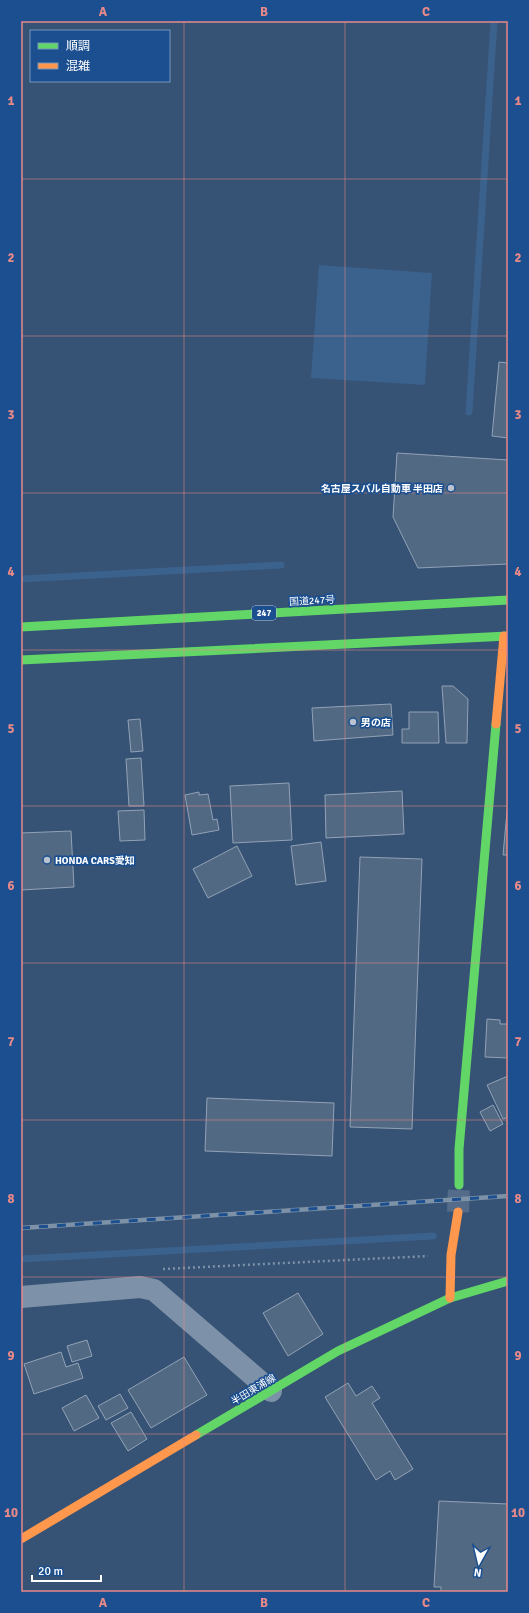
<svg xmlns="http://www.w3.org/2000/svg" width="529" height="1613" font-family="Signika,'Noto Sans JP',sans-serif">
  <rect width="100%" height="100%" fill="#365274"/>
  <path fill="#3b618d" d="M319,265L432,273L425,385L311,378Z"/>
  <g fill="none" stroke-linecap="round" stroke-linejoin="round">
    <g stroke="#3b618d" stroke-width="7">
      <path d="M469,412L494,21"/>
      <path d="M21,579L281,565"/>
      <path d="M21,1259L433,1236"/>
    </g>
  </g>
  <g fill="#526984" stroke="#92a2b6">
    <path d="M499,362L508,363V438L492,436Z"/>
    <path d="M397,453L508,460V564L418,568L393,517Z"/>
    <path d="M442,686H453L468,699L467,743H446Z"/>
    <path d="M391,704L393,735L314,741L312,708Z"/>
    <path d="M409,712H438L439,743H402V729H409Z"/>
    <path d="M140,719L143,751L131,752L128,720Z"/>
    <path d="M141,758L144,806H129L126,759Z"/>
    <path d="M289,783L292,840L233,843L230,786Z"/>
    <path d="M402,791L404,834L326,838L325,795Z"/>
    <path d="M199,792V795L208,794L213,820L217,819L219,830L192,835L185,795Z"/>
    <path d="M508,801V855H503Z"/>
    <path d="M144,810L145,840L120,841L118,811Z"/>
    <path d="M71,831L74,887L21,890V833Z"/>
    <path d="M321,842L326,881L296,885L291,846Z"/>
    <path d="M237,846L252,876L208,898L193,869Z"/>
    <path d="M360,857L422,859L412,1129L350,1127Z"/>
    <path d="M487,1019L500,1020V1024H508V1058L485,1057Z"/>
    <path d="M508,1076V1117L503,1119L487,1085Z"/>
    <path d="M207,1098L334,1103L332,1156L205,1151Z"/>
    <path d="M493,1105L503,1124L490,1131L480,1112Z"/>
    <path d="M298,1293L323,1334L288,1356L263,1313Z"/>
    <path d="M87,1340L92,1356L72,1362L67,1346Z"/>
    <path d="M61,1352L66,1367L78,1363L83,1378L34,1394L24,1364Z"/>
    <path d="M184,1357L207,1395L151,1428L128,1390Z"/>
    <path d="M348,1383L356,1396L372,1386L380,1398L372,1403L413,1469L395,1480L390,1471L376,1480L325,1397Z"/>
    <path d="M120,1394L128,1408L106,1420L98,1406Z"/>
    <path d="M86,1395L99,1418L74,1431L62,1408Z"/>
    <path d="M131,1412L147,1439L128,1451L111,1423Z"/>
    <path d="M439,1501L508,1504V1592H441V1587H434Z"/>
  </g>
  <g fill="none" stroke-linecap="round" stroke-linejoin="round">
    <path stroke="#546c89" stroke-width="22" stroke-dasharray="22 11" stroke-linecap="butt" d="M458,1212L459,1185"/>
    <path stroke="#7d92a8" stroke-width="2.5" stroke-dasharray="2 3" stroke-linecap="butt" d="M163,1269L428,1256"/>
    <path stroke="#7d92a8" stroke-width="22" d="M21,1297L140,1287L154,1290L271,1391"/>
    <g stroke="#63d668" stroke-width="9">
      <path d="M21,627L508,600"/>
      <path d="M21,660L508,636"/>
      <path d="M459,1185V1149L496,724"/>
      <path d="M196,1435L338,1351L450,1298L508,1281"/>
    </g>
    <g stroke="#ff974d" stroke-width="9">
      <path d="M496,724L504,636"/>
      <path d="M450,1298L451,1255L458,1212"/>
      <path d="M21,1539L196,1435"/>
    </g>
    <g stroke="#7e92a7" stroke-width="4.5">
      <path id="rail" d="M21,1228L508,1196"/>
    </g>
    <use href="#rail" stroke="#1b4f8f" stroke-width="3" stroke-dasharray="9" stroke-linecap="butt"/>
  </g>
  <path fill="none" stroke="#e88989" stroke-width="1" stroke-opacity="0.55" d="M184,21V1592M345,21V1592M21,179H508M21,336H508M21,493H508M21,650H508M21,806H508M21,963H508M21,1120H508M21,1277H508M21,1434H508"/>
  <g fill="#b9c2ce" stroke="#1b4f8f" stroke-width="1.5">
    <circle cx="451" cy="488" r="4"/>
    <circle cx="353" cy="722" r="4"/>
    <circle cx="47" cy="860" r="4"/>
  </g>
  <g text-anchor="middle" stroke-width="3.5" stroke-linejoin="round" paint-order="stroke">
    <rect fill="#1b4f8f" stroke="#bbcadd" stroke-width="1" x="252" y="606" width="24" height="14" rx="3"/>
    <g font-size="9" font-weight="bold" fill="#fff">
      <text x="264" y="616">247</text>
    </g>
    <g font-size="10" font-weight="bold" fill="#fff" stroke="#1b4f8f" text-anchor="start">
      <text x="443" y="492" text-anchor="end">名古屋スバル自動車 半田店</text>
      <text x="361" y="726">男の店</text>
      <text x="55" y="864">HONDA CARS愛知</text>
    </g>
    <g font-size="10" fill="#fff" stroke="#1b4f8f">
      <text transform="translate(312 600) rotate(-3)" y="4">国道247号</text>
      <text transform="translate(253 1389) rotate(-31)" y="4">半田東浦線</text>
    </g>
  </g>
  <rect width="529" height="1613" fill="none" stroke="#1b4f8f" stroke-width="44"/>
  <rect x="30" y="30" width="140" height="52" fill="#1b4f8f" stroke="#7695bc"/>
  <rect x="38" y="43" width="20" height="6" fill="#63d668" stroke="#7695bc"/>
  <text x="66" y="50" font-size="12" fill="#ffffff">順調</text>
  <rect x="38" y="63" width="20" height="6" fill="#ff974d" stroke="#7695bc"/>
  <text x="66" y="70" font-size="12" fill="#ffffff">混雑</text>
  <g transform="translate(479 1563) rotate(188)" stroke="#1b4f8f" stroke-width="3" paint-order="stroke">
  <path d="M0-3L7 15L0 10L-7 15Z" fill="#ffffff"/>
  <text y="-6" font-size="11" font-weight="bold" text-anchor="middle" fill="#ffffff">N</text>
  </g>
  <path d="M32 1575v6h69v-6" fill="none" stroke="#ffffff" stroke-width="2"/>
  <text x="38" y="1575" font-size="12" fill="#ffffff" stroke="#1b4f8f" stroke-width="3" paint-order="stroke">20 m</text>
  <rect x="22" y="22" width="485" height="1569" fill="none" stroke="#e88989" stroke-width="1.5"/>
  <g font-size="13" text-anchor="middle" font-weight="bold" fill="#e88989">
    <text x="103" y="16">A</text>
    <text x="264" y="16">B</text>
    <text x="426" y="16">C</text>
    <text x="11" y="105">1</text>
    <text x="518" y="105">1</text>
    <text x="11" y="262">2</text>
    <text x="518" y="262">2</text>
    <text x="11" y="419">3</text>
    <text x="518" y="419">3</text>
    <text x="11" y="576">4</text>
    <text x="518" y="576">4</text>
    <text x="11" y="733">5</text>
    <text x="518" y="733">5</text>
    <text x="11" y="890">6</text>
    <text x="518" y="890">6</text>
    <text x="11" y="1046">7</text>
    <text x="518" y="1046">7</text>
    <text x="11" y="1203">8</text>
    <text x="518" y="1203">8</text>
    <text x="11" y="1360">9</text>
    <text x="518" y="1360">9</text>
    <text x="11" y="1517">10</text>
    <text x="518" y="1517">10</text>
    <text x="103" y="1607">A</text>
    <text x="264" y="1607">B</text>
    <text x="426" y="1607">C</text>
  </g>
</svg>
